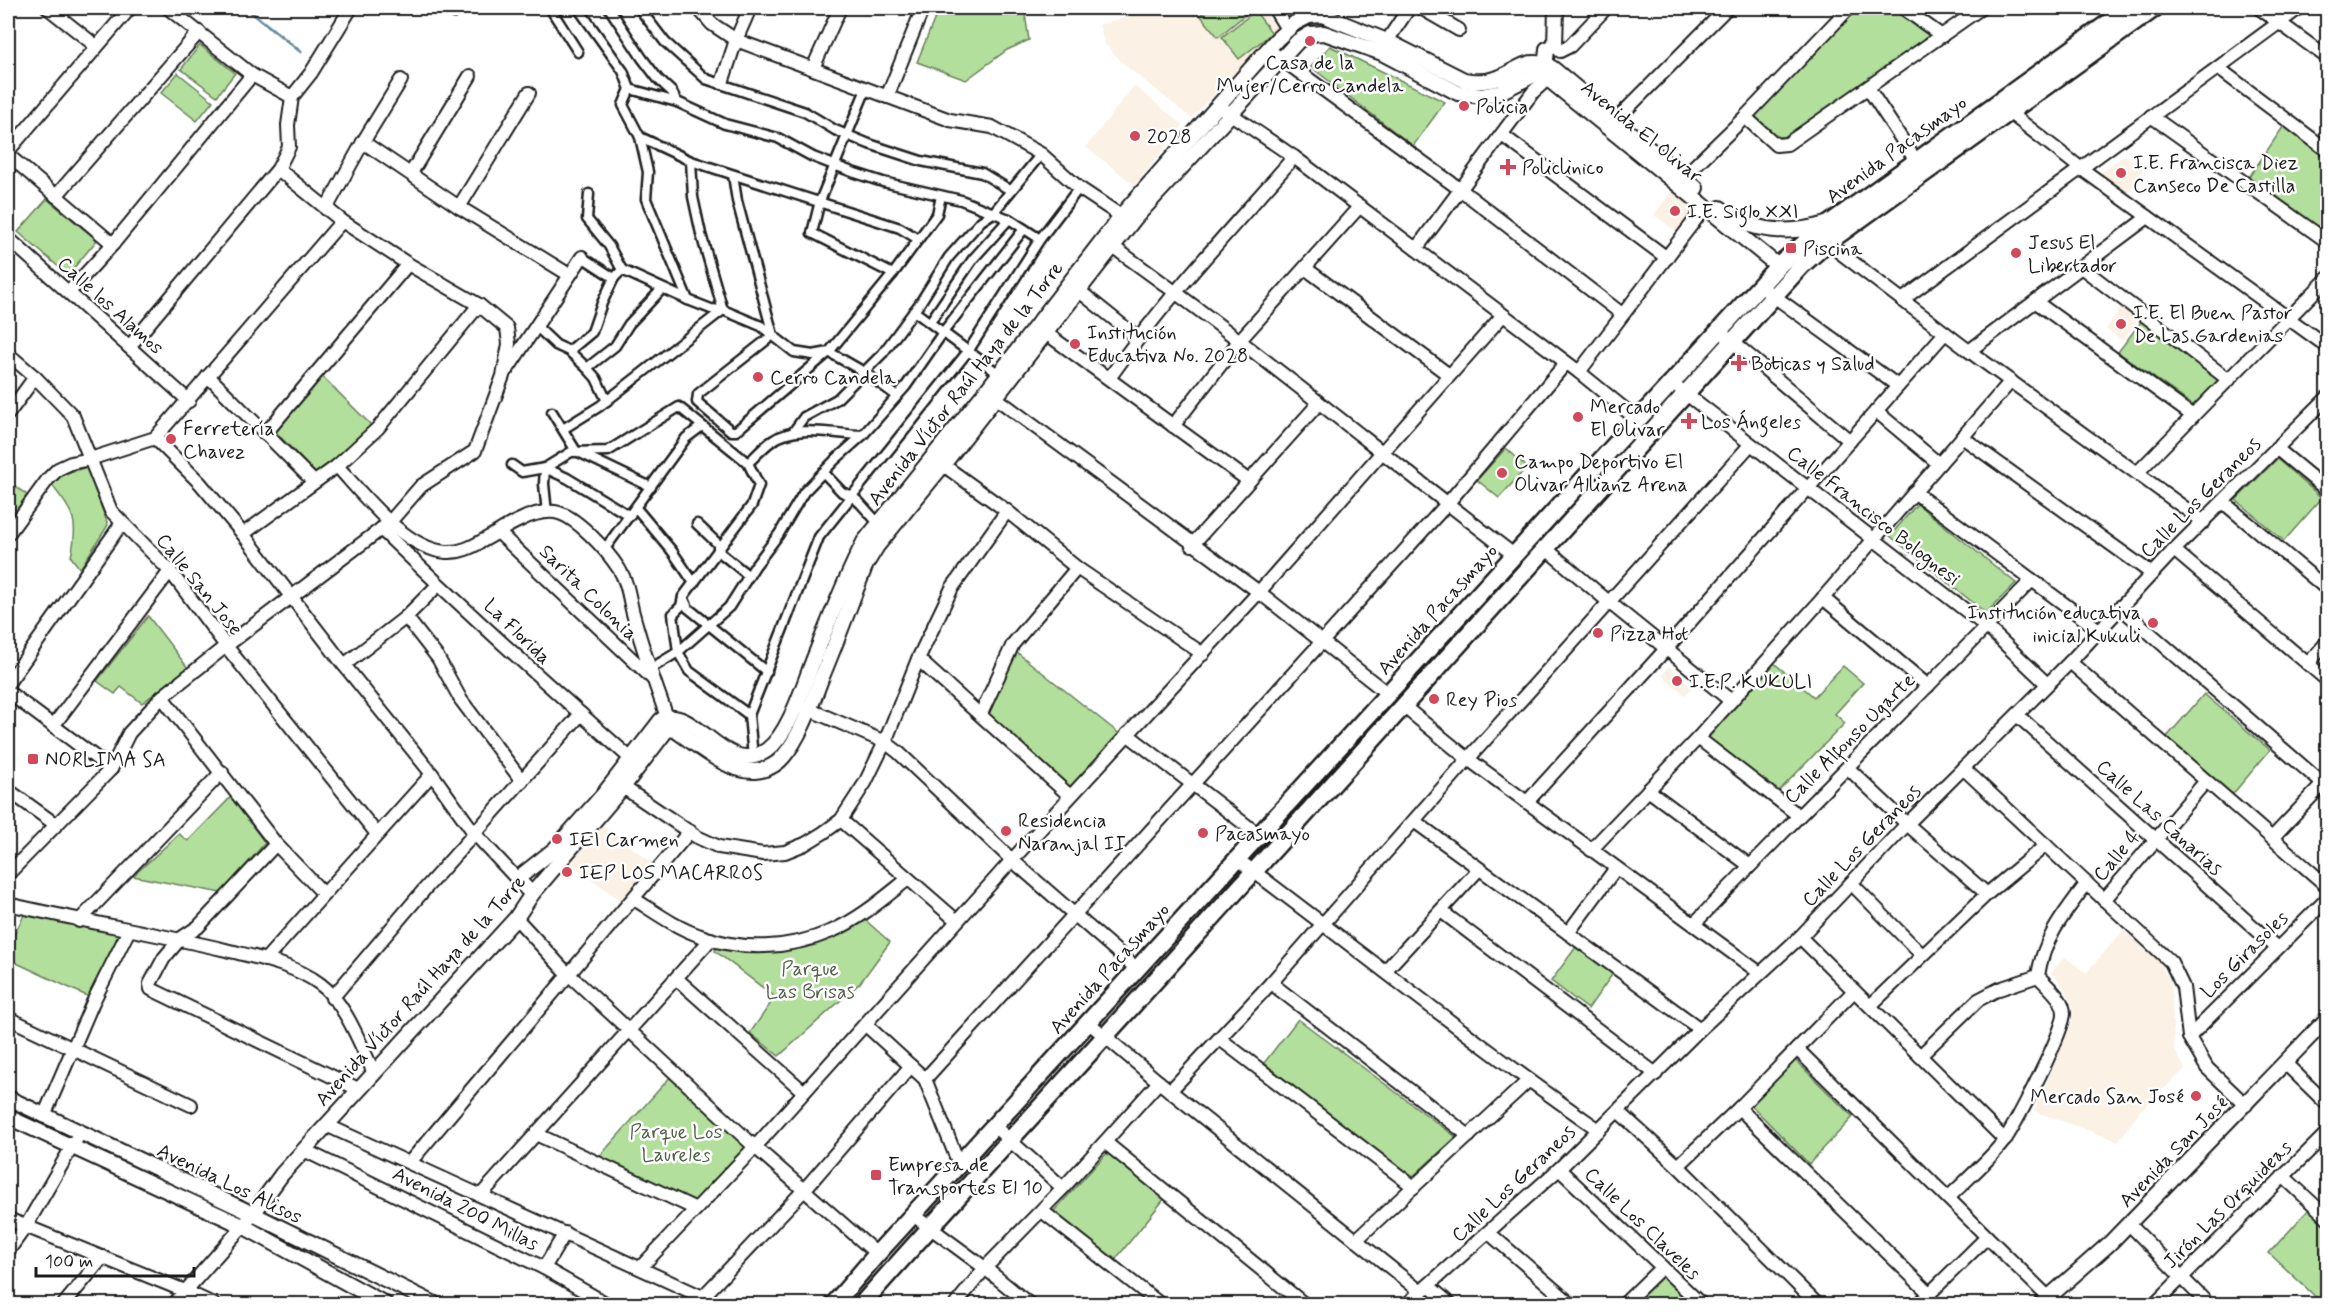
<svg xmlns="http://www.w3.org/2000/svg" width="2335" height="1312" font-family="Mynerve,sans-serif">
  <rect width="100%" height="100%" fill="#fff"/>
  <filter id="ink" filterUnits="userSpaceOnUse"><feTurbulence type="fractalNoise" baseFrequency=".0167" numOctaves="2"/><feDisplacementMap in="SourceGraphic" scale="12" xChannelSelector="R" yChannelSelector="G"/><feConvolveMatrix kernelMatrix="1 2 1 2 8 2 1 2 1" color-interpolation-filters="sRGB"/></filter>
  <g filter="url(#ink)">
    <g fill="#fbf1e4">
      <path d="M1156,8H1266L1277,29L1191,118L1125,65L1105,44L1099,25Z"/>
      <path d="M1134,86L1183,125L1135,185L1086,147Z"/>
      <path d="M2125,155L2143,169L2129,192L2102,175V172Z"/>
      <path d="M1673,189L1697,207L1676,231L1654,215Z"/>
      <path d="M2121,307L2138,319L2122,341L2106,329Z"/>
      <path d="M1669,667L1692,687L1685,695L1662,675Z"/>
      <path d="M601,825L654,864L623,902L571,864Z"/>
      <path d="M2123,931L2166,963L2162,969L2171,981L2174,1049L2185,1069L2140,1111L2118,1141L2034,1111L2072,1024L2073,1015V1007L2068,995L2057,978L2051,973L2065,957L2086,973Z"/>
    </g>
    <g fill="#b3df9c" stroke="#687e5c" stroke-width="1.5">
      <path d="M939,8H1024L1029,40L1007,50L966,80L917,62Z"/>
      <path d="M1210,8H1249L1251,10L1218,37L1200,15Z"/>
      <path d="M1858,8H1893L1931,35L1786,138L1776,136L1753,116Z"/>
      <path d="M1255,11L1272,33L1239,59L1222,37Z"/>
      <path d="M200,45L235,73L217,96L181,69Z"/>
      <path d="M1330,46L1445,102L1413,146L1311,67Z"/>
      <path d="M178,73L213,101L197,121L161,93Z"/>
      <path d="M2285,124L2327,157V237L2247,180Z"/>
      <path d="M47,199L97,240L68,275L18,232Z"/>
      <path d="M2143,319L2223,377L2194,406L2118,352Z"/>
      <path d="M320,374L371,425L317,475L274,430Z"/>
      <path d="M1506,448L1527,467L1499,498L1477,480Z"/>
      <path d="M2277,459L2322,498L2284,541L2236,500Z"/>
      <path d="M87,467L108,525L80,569L71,557C79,519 74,514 51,484L61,475Z"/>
      <path d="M8,481L27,495L8,522Z"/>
      <path d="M1917,504L2016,583L1986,613L1890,536Z"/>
      <path d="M148,616L188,668L142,703L121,687L115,694L97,681Z"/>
      <path d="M1014,650L1121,735L1070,791L986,713Z"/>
      <path d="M1774,663L1814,697L1843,666L1863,683L1835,714L1845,723L1778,792L1708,738Z"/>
      <path d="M2204,694L2270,750L2232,795L2166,738Z"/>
      <path d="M231,797L265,843L221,893L133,876L179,834L188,841Z"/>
      <path d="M24,915L121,933L89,997L8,959V947Z"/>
      <path d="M863,918L890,942L860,983L779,1056L750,1033L775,997L715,951L717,946L772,950Z"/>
      <path d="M1576,947L1614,972L1588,1009L1551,981Z"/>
      <path d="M1298,1019L1456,1137L1410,1179L1264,1063Z"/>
      <path d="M1795,1060L1853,1117L1809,1164L1751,1105Z"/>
      <path d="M672,1075L750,1147L696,1205L598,1158Z"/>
      <path d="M1108,1152L1165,1198L1115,1260L1053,1212Z"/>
      <path d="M2311,1207L2327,1223V1293L2320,1301L2269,1253Z"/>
      <path d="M1656,1267L1695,1304H1620Z"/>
    </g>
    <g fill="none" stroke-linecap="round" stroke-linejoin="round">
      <path stroke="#658c9f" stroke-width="3" d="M246,8L301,52"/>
      <g stroke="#1c1c1c" stroke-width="13">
        <g id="pedestrian">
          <path d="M550,8L578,52"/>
          <path d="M578,8L623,71L630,89L677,102"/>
          <path d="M609,8L642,58L658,79L672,92L677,102L725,124L778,138L813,157L855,173L883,182L961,200L1009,219L1040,239"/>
          <path d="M639,8L665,42L706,79L805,112L835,130L869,144L921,161L982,173L1010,190"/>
          <path d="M454,13L455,8"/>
          <path d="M630,89L623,105L640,137L648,172L646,199L688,300"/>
          <path d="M866,89L820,201L812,233L893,274"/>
          <path d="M640,137L691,161L900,228L918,239"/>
          <path d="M733,175L737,201L773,335L698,394L697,402L731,431H736L829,352L893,274L937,214L941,196"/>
          <path d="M589,194L587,219L609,246L622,270"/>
          <path d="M582,257L614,278L622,270L688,300L711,309L723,310L761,326L794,352L813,355L829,352L864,372L897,396"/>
          <path d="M914,311L999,374"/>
          <path d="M930,322L973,259L1009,219"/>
          <path d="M536,326L556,345L569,351L587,368L596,378L607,401"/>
          <path d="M569,351L592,332L602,303L614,278"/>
          <path d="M587,368L615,346L629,324L662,289"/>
          <path d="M552,412L576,451L651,487"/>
          <path d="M563,429L600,406L723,310L701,234L693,197L691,161"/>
          <path d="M793,432L804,417L837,399L883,353L920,303L949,257L981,221L993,213L1041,154"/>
          <path d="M748,463C756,456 763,447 772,441C798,423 834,435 863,435"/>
          <path d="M512,465L522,472L545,468L571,452L608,451L679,407L748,463L759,485L752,505L683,597L681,606L673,614L678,652L689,671L749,715L819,537L969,350L1040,239L1079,188"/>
          <path d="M823,472L842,492L852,496L860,503L879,524"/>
          <path d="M636,508L672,551L694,583"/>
          <path d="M547,513L544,484L545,468L567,478L630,516"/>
          <path d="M697,524L718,544V551L749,576"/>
          <path d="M604,550L686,438L702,426"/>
          <path d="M683,597L688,608L767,672"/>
          <path d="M650,669L678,652L729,607L755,566L779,534L804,492L835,460L863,435L906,386L944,331L1024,229"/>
          <path d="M749,715L753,757"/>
        </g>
      </g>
      <g stroke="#1c1c1c" stroke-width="16">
        <g id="minor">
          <path d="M48,8L96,46"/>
          <path d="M168,8L252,75L292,97"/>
          <path d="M698,8L712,24L736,40L950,120L992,127L1041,154L1079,188L1121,216"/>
          <path d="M1274,8L1287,29"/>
          <path d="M1421,8L1459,30"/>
          <path d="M1903,8L1942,36"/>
          <path d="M2259,8L2328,58"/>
          <path d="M1387,41L1409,8"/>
          <path d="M1269,50L1461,190L1622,314"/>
          <path d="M1560,51L1570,46L1606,8"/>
          <path d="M813,68L840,8"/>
          <path d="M2218,68L2328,151"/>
          <path d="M722,83L736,40L750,8"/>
          <path d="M1868,88L1916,161"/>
          <path d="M887,97L923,8"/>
          <path d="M1219,106L1294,157L1579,372L1638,420"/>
          <path d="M2005,109L2079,167L2328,347"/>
          <path d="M2151,116L2328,242"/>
          <path d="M1745,117L1776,145L1787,144L1981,8"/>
          <path d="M1609,127L1727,8"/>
          <path d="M1502,135L1667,258"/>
          <path d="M363,142L459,207L568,274"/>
          <path d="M8,151L130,8"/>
          <path d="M8,155L113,244"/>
          <path d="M411,173L470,76"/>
          <path d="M1677,183L1745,117L1849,8"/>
          <path d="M56,196L199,32"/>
          <path d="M459,207L529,93"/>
          <path d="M326,209L363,142L401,80"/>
          <path d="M8,238L189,401"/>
          <path d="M1821,238L1969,351L2204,522"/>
          <path d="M1106,242C1246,341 1378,451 1514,555"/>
          <path d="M1416,249L1533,92L1554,73"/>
          <path d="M2081,267L2229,380"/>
          <path d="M1305,268L1449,375"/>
          <path d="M1073,286L1138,338"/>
          <path d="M1760,286L1898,386"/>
          <path d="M69,292L113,244L252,75"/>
          <path d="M1902,300L2299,8"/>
          <path d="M2036,302L2193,416"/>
          <path d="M1039,328L1249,481"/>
          <path d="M1727,337L1850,441"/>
          <path d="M129,347L278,169L289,147L288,125L292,97L311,73L351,8"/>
          <path d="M1969,351L2148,217"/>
          <path d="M8,354L35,377L73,416L111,511L170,571L226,646L377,834"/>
          <path d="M507,370L582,257"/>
          <path d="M1579,372L1705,207"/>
          <path d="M208,376L314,482"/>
          <path d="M1110,377C1165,299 1231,229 1294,157"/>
          <path d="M1680,389L1987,627L2047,684"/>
          <path d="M996,398L1259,592L1388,694"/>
          <path d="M1876,411L1939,464"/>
          <path d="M8,414L35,377"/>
          <path d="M1173,426L1240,340L1360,206"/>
          <path d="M265,434L408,264"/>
          <path d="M1962,437L2151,573"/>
          <path d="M155,438L200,483L243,534L344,665L432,774L475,834L517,879"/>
          <path d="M2276,448L2328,491"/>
          <path d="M935,459L1007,511L1077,568L1203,654"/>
          <path d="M337,466C363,494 404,549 446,552C460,553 472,547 484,540C496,534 508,525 520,520C530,515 544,511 555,512C576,515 608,552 619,569C629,584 629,601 634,617C643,651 655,684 667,717"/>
          <path d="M2137,473L2328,278"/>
          <path d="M1914,492L2099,630"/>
          <path d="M2223,502L2328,590"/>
          <path d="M381,529C462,608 546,683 630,758"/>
          <path d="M499,533L652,678"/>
          <path d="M8,534L48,479L58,469L71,463L90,459L155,438L342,221"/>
          <path d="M243,534L337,466L378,428L479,305"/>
          <path d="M1192,545L1319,403"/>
          <path d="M1544,547L1610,603L1731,701"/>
          <path d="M2174,550L2328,681"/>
          <path d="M1823,598L1928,686"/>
          <path d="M2120,607L2323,784"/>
          <path d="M406,617L438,658L461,700L522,781"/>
          <path d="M918,659L1070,796"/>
          <path d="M2070,662L2328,887"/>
          <path d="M2308,664L2328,641"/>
          <path d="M344,665L406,617L438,585"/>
          <path d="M8,683L122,523"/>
          <path d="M8,692L111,769"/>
          <path d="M162,697L276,844L323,893"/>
          <path d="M1402,705L1468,759L1760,973"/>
          <path d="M801,706L885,742L898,752L1012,860L1137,969"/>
          <path d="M981,714L1013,644L1077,568"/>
          <path d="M2017,715L2277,948"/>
          <path d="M53,726L170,571"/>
          <path d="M1127,734L1259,835"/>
          <path d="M1698,738L1798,815"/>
          <path d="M1848,768L1907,824L1987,894"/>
          <path d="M1963,768L2171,962L2183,987L2189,1037L2207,1068L2246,1105"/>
          <path d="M623,787L697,837L719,847L763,854L785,852L805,844L823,833L841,820L865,783L885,742L918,659L952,588L1007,511"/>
          <path d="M8,790L55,824"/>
          <path d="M1648,790L1750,866"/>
          <path d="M1527,802L1666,649L1945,333"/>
          <path d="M841,820L957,921"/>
          <path d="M1414,821L1700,1029"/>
          <path d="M2272,838L2327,780"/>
          <path d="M276,844L198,927L180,939L164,958L150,984L151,989L358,1089"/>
          <path d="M1591,850L1698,738L1823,598L2011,381"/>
          <path d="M1237,859C1358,949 1475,1044 1599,1130"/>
          <path d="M8,874L111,769L129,733L162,697L226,646L389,523L421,486L475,451L503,376L509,344L507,328L479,305L408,264L342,221L278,169"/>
          <path d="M1851,883L1922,955"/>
          <path d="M634,899C655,912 675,927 698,935C741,952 790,949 832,931C860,919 884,898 908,879"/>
          <path d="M2104,900L2206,781"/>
          <path d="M8,904C80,921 154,933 226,950C258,958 293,964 320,984C345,1002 361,1046 374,1073"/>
          <path d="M1441,911L1656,1074"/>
          <path d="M516,918L563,969L755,1147L877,1254"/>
          <path d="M79,921L222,772"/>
          <path d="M1694,924C1805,808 1920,695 2032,580"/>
          <path d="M1568,933L1616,868"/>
          <path d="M1800,937L2005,1140"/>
          <path d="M265,960L432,774"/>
          <path d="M1385,971L1479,869"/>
          <path d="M677,979L804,1092"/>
          <path d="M1271,983L1469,1136"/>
          <path d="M332,998L424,890L581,714"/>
          <path d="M1870,1006L1987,894L2046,845"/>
          <path d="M8,1018L191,1105"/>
          <path d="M1088,1022L1159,1082L1421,1292"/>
          <path d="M866,1025L925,1079L959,1164"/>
          <path d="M2189,1037L2328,898"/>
          <path d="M1220,1039L1414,1187"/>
          <path d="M1797,1049L2049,1298"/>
          <path d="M1920,1056L1978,1000L1999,989L2038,976"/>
          <path d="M2285,1063L2328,1105"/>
          <path d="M925,1079L1447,504L1566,363"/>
          <path d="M1170,1091L1271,983L1468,759L1750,445"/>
          <path d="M1739,1108L1930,1294"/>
          <path d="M1618,1111L1678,1166L1817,1304"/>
          <path d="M44,1116L93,1002L129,930"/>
          <path d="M326,1125L718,1304"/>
          <path d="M994,1126L1063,1188"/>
          <path d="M536,1134L696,1209"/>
          <path d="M1106,1143L1304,1304"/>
          <path d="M304,1150L544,1268L607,1304"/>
          <path d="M410,1162L690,831"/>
          <path d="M1678,1166L1739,1108L1854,991"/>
          <path d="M1559,1169L1701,1304"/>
          <path d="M2283,1176L2328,1218"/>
          <path d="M482,1194L711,939"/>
          <path d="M1948,1198C1964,1182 1994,1156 2006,1138C2018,1119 2064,1032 2064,1013C2064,999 2047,986 2038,976C2043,939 2065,912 2087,883"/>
          <path d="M1042,1211L1160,1304"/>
          <path d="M913,1215L985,1268L1029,1304"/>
          <path d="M8,1219L185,1291L213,1304"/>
          <path d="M2129,1224L2208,1304"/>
          <path d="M1489,1233L1571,1304"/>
          <path d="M1356,1240L1528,1081"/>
          <path d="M8,1251L26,1226L80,1133"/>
          <path d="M544,1268L565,1233"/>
          <path d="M640,1268L755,1147L1012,860L1259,592L1503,315"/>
          <path d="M1429,1286L1450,1304"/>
          <path d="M64,1304L103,1257"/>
          <path d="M174,1304L248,1220"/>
          <path d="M696,1304L804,1190L911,1066"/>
          <path d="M956,1304L985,1268L1063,1188L1159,1082"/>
          <path d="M1407,1304L1559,1169L1700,1029L1800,937L1907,824L2070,662L2174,550L2328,397"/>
          <path d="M1624,1304L1662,1267"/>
          <path d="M1919,1304L1987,1237"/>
          <path d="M2155,1304L2328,1132"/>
          <path d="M2327,1304H2328"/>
        </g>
      </g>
      <g stroke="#1c1c1c" stroke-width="18">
        <g id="tertiary">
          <path d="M1555,46L1556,8"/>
          <path d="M1545,70L1547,49L1555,46"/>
          <path d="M1720,208C1750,233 1790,235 1826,224"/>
          <path d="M532,894L517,879L555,849L603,795L661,720C696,704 725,780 767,750C790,733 804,683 815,656C830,618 845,579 864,542L986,391L1121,216L1277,39L1295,23L1309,16L1322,15L1387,41L1464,80C1475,82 1487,82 1498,78C1520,70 1527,55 1552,68L1696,188"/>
          <path d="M8,1098L253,1214L435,1304"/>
          <path d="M8,1117L243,1226L385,1304"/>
          <path d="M253,1214L282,1174L516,918L532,894L623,787L665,732L669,729L675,730C696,744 729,773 755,771C766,770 776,765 783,757C801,736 811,705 821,679C837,641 851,602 866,564L877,546L943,465L1135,218L1298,41L1310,34L1324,33L1382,53L1458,93L1482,96L1498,93L1536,74L1548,79L1778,266"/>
          <path d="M2041,1304L2110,1243L2328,1018"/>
        </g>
      </g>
      <g stroke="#1c1c1c" stroke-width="21">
        <g id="secondary">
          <path d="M834,1304L877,1254L1778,266L1815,234L2129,8"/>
          <path d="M862,1304C945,1209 1032,1117 1117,1023C1344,770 1571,517 1801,266L1827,243L2155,8"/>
        </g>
      </g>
      <use href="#pedestrian" stroke="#fff" stroke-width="8"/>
      <use href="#minor" stroke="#fff" stroke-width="12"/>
      <use href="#tertiary" stroke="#fff" stroke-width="14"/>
      <use href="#secondary" stroke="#fff" stroke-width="16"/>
    </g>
  </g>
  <g fill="#d1495b" stroke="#fff" stroke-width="2">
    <circle cx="1310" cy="41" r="6"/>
    <circle cx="1464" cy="106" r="6"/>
    <circle cx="1135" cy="136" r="6"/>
    <path d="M1505 158h6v6h6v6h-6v6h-6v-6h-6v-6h6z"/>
    <circle cx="2121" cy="173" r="6"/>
    <circle cx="1675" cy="211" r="6"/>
    <rect x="1785" y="242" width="12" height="12" rx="3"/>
    <circle cx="2016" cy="253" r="6"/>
    <circle cx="2121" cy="324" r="6"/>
    <circle cx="1075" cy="344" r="6"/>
    <path d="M1736 354h6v6h6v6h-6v6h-6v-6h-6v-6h6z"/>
    <circle cx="758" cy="377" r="6"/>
    <circle cx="1578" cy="417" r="6"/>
    <path d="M1686 412h6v6h6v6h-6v6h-6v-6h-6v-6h6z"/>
    <circle cx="171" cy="439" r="6"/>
    <circle cx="1502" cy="473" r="6"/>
    <circle cx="2153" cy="623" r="6"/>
    <circle cx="1598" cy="633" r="6"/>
    <circle cx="1677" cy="681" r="6"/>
    <circle cx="1434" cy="699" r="6"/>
    <rect x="27" y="753" width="12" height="12" rx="3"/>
    <circle cx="1006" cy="831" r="6"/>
    <circle cx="1203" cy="833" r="6"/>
    <circle cx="557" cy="839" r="6"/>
    <circle cx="567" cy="872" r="6"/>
    <circle cx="2196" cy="1096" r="6"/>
    <rect x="870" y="1169" width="12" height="12" rx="3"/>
  </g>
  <g text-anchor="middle" stroke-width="5" stroke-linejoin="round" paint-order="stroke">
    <g font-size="20" fill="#1c1c1c" stroke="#fff" text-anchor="start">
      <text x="1310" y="69" text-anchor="middle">Casa de la<tspan x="1310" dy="23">Mujer/Cerro Candela</tspan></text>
      <text x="1476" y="113">Policia</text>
      <text x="1147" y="143">2028</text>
      <text x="2133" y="169">I.E. Francisca Diez<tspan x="2133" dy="23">Canseco De Castilla</tspan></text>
      <text x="1522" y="174">Policlinico</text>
      <text x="1687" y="218">I.E. Siglo XXI</text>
      <text x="2028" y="249">Jesus El<tspan x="2028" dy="23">Libertador</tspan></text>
      <text x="1803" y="255">Piscina</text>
      <text x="2133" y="319">I.E. El Buen Pastor<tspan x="2133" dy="23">De Las Gardenias</tspan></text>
      <text x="1087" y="339">Institución<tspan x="1087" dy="23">Educativa No. 2028</tspan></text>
      <text x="1751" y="370">Boticas y Salud</text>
      <text x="770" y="384">Cerro Candela</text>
      <text x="1590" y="413">Mercado<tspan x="1590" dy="23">El Olivar</tspan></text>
      <text x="1701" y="428">Los Ángeles</text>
      <text x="183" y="435">Ferretería<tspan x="183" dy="23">Chavez</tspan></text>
      <text x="1514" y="468">Campo Deportivo El<tspan x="1514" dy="23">Olivar Allianz Arena</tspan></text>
      <text x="2141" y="619" text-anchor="end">Institución educativa<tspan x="2141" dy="23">inicial Kukuli</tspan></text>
      <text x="1610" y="640">Pizza Hot</text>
      <text x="1689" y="688">I.E.P. KUKULI</text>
      <text x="1446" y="706">Rey Pios</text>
      <text x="45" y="766">NORLIMA SA</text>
      <text x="1018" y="827">Residencia<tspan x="1018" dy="23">Naranjal II</tspan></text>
      <text x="1215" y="840">Pacasmayo</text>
      <text x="569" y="846">IEI Carmen</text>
      <text x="579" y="879">IEP LOS MACARROS</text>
      <text x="2184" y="1103" text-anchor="end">Mercado San José</text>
      <text x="888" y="1171">Empresa de<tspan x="888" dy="23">Transportes El 10</tspan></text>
    </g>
    <g font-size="20" fill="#1c1c1c" stroke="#fff">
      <text transform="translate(1642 131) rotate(39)" y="7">Avenida El Olivar</text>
      <text transform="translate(1896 149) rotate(-36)" y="7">Avenida Pacasmayo</text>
      <text transform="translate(111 305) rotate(42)" y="7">Calle los Alamos</text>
      <text transform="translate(965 383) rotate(-52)" y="7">Avenida Víctor Raúl Haya de la Torre</text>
      <text transform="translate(2200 497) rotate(-45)" y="7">Calle Los Geraneos</text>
      <text transform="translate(1874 515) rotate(38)" y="7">Calle Francisco Bolognesi</text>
      <text transform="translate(200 584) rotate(51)" y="7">Calle San Jose</text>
      <text transform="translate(589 592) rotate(44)" y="7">Sarita Colonia</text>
      <text transform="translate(1437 609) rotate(-48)" y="7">Avenida Pacasmayo</text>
      <text transform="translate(518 631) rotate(44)" y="7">La Florida</text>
      <text transform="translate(1849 738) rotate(-45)" y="7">Calle Alfonso Ugarte</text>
      <text transform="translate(2160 817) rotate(42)" y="7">Calle Las Canarias</text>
      <text transform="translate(1861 845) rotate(-46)" y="7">Calle Los Geraneos</text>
      <text transform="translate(2116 855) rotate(-50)" y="7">Calle 4</text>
      <text transform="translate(2244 954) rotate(-45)" y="7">Los Girasoles</text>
      <text transform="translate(1109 968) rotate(-48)" y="7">Avenida Pacasmayo</text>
      <text transform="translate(420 990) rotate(-48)" y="7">Avenida Víctor Raúl Haya de la Torre</text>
      <text transform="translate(2173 1151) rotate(-46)" y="7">Avenida San José</text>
      <text transform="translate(230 1183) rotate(26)" y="7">Avenida Los Alisos</text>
      <text transform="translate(1513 1183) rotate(-43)" y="7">Calle Los Geraneos</text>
      <text transform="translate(2227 1204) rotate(-45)" y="7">Jirón Las Orquideas</text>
      <text transform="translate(466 1208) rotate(27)" y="7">Avenida 200 Millas</text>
      <text transform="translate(1643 1223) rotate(44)" y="7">Calle Los Claveles</text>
    </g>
    <g font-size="20" fill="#516049" stroke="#fff">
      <text x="810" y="975">Parque<tspan x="810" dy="23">Las Brisas</tspan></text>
      <text x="676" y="1138">Parque Los<tspan x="676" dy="23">Laureles</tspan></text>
    </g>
  </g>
  <rect width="2335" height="1312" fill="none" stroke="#fff" stroke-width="30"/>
  <rect x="15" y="15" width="2305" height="1282" fill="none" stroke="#1c1c1c" stroke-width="2" filter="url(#ink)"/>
  <path d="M36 1267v9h158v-9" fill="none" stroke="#1c1c1c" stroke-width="3"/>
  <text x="45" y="1267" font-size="18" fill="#1c1c1c" stroke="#ffffff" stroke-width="4.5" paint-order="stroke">100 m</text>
</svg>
